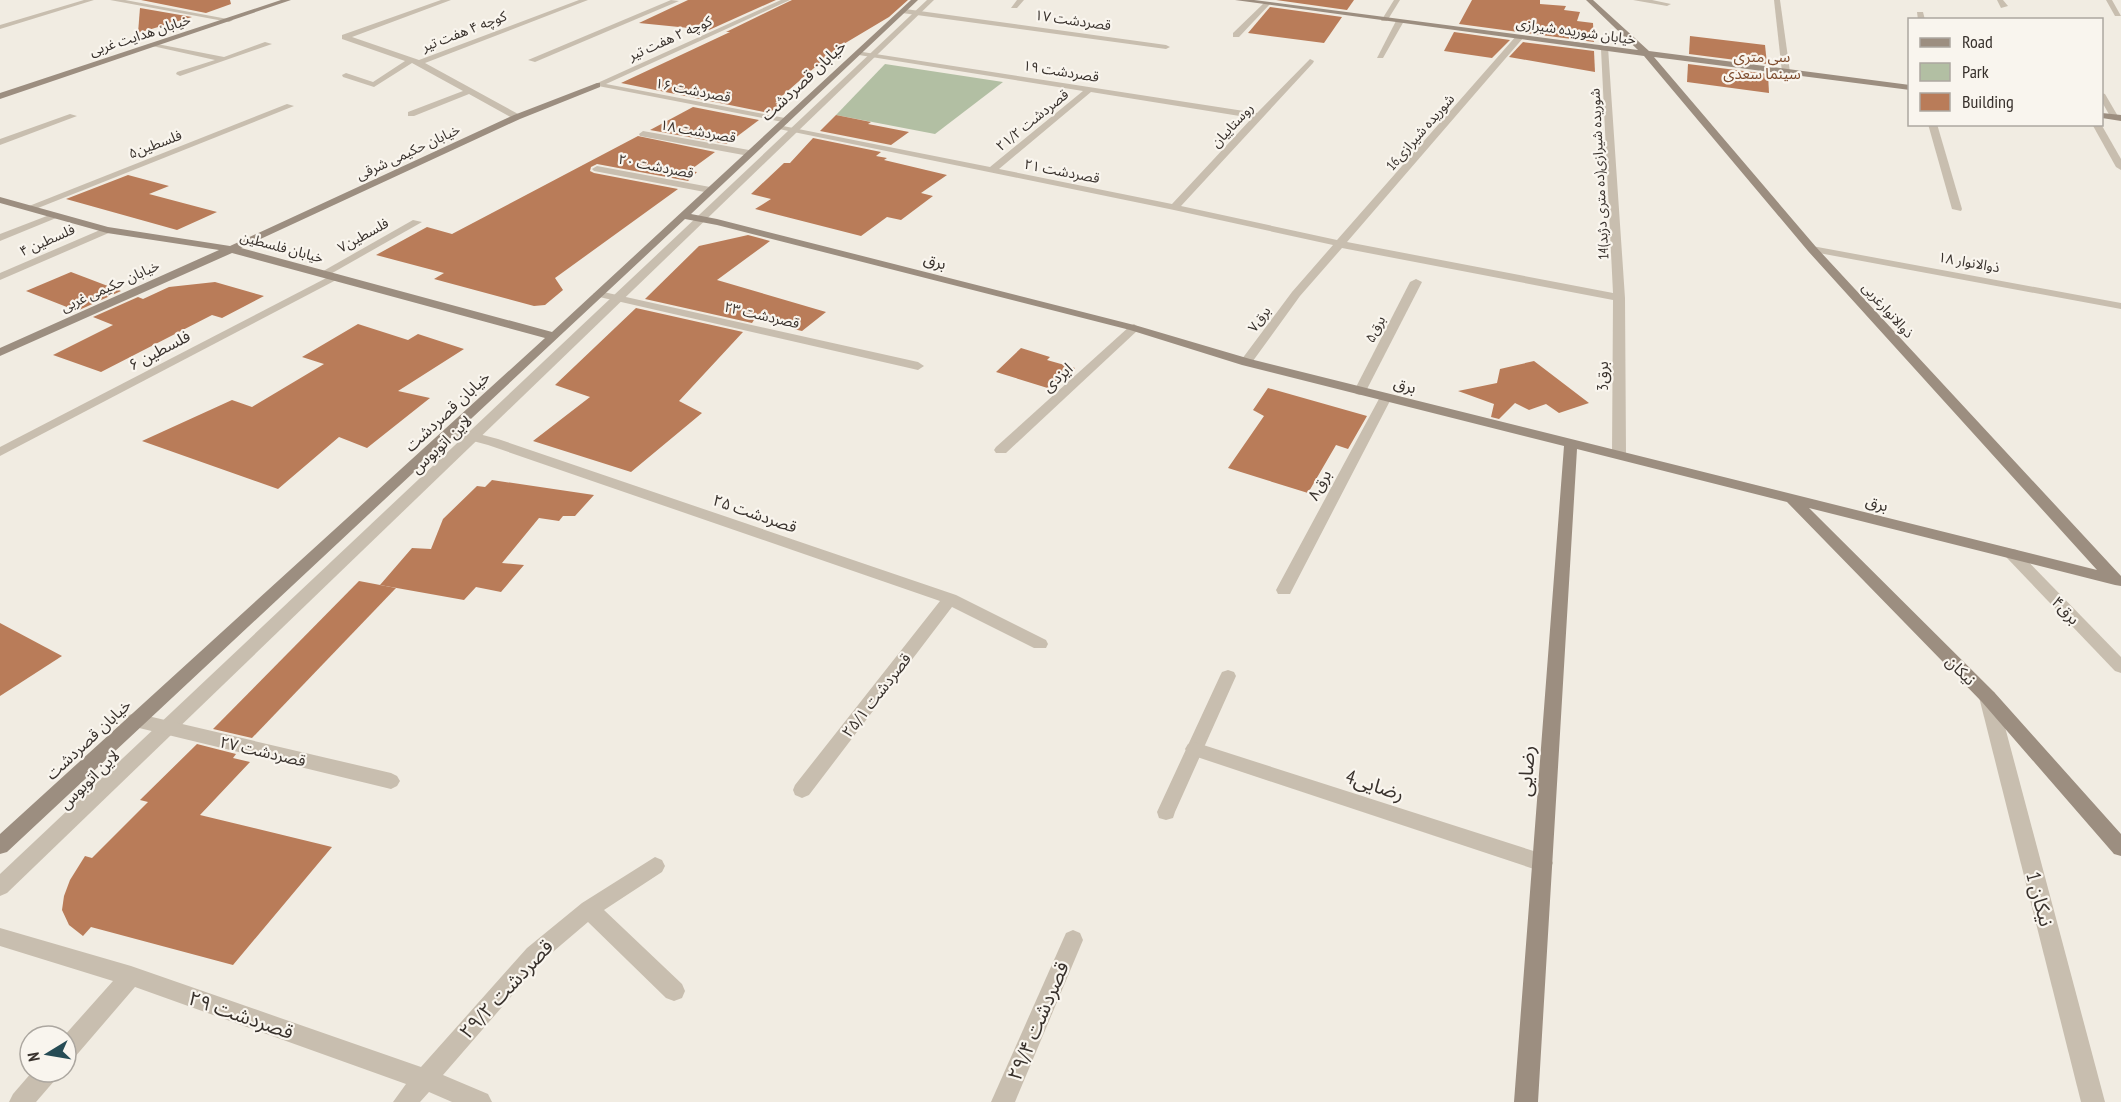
<svg xmlns="http://www.w3.org/2000/svg" width="2121" height="1102" font-family="'PT Sans Narrow','Noto Sans Arabic',sans-serif">
  <rect width="100%" height="100%" fill="#f1ece2"/>
  <path fill="#b2bfa3" d="M885,64L1003,82L935,134L836,115Z"/>
  <g fill="#b97c59">
    <path d="M141,0H230L231,4L206,13Z"/>
    <path d="M688,0H776L709,30L639,23Z"/>
    <path d="M792,0H908L889,17L837,48L782,96L785,97L775,103L781,104L769,113L621,83L730,32H726Z"/>
    <path d="M1276,0H1354L1347,10Z"/>
    <path d="M1472,0H1540V4L1566,6L1564,10L1580,12L1577,21L1593,23L1594,42L1459,24Z"/>
    <path d="M1270,7L1342,17L1324,43L1248,33Z"/>
    <path d="M140,8L192,17L138,33Z"/>
    <path d="M1454,32L1510,40L1492,58L1444,51Z"/>
    <path d="M1690,36L1765,45L1767,64L1689,54Z"/>
    <path d="M1523,42L1594,51L1595,72L1509,57Z"/>
    <path d="M1688,64L1768,74L1769,93L1687,82Z"/>
    <path d="M693,107L759,120L727,144L650,130Z"/>
    <path d="M836,115L871,122L868,124L909,132L891,145L820,131Z"/>
    <path d="M638,136L715,152L689,171L697,172L688,181L597,164L591,167L590,171L594,173L678,189L555,278L563,290L545,305L534,306L434,279L444,273L376,255L427,227L452,234Z"/>
    <path d="M813,138L881,152L876,156L887,158L884,160L947,175L921,193L933,196L901,220L887,217L861,236L755,209L771,199L751,194L784,163H790Z"/>
    <path d="M128,175L169,186L149,194L217,212L177,230L66,199Z"/>
    <path d="M748,235L770,241L717,280L826,312L802,331L754,320L752,323L645,299L699,246Z"/>
    <path d="M71,272L121,291L77,311L26,291Z"/>
    <path d="M215,282L264,296L222,318L212,315L101,372L53,355L113,325L93,317L138,297L143,299L169,287Z"/>
    <path d="M636,308L743,332L679,401L702,413L631,472L533,441L590,397L555,385Z"/>
    <path d="M358,324L408,340L418,334L464,349L398,391L430,398L367,448L339,437L278,489L142,441L232,400L252,407L324,364L302,357Z"/>
    <path d="M1021,348L1050,357L1047,360L1075,368L1054,390L996,372Z"/>
    <path d="M1534,361L1589,403L1559,413L1546,404L1529,410L1515,403L1499,419L1491,417L1494,404L1458,391L1497,383L1500,369Z"/>
    <path d="M1268,388L1367,416L1348,449L1336,445L1308,493L1228,468L1264,416L1253,410Z"/>
    <path d="M492,480L594,495L575,516H563L559,521L539,518L502,563L524,565L501,592L476,587L464,600L380,585L412,548L431,549L443,519L477,486L485,487Z"/>
    <path d="M359,581L396,588L252,738L213,729Z"/>
    <path d="M0,623L62,656L0,696Z"/>
    <path d="M197,744L236,754L233,758L250,762L200,815L332,847L233,965L91,927L83,936L69,925L62,910L64,896L70,880L85,856L92,858L148,802L140,800Z"/>
  </g>
  <g fill="none" stroke-linecap="round" stroke-linejoin="round">
    <g fill="#c8beaf" fill-rule="evenodd">
      <path d="M927,0H934L7,893L0,896V874Z"/>
      <path d="M1228,670L1234,672L1236,676L1175,812L1173,818L1166,820L1159,818L1157,812L1220,676L1222,672Z"/>
    </g>
    <g fill="#c8beaf" fill-rule="evenodd">
      <path d="M84,0H94L0,29V25Z"/>
      <path d="M110,0H125L233,20L229,22Z"/>
      <path d="M441,0H451L352,37L419,60L579,0H588L425,63L520,115V119H514L469,94L414,116H408V112L463,91L412,63L374,87L343,77L342,75L346,73L373,82L405,61L342,39V35Z"/>
      <path d="M671,0L679,1L535,62L528,60Z"/>
      <path d="M781,0H790L606,84L785,118L788,119V123L593,85Z"/>
      <path d="M1017,0H1024L1017,8H1011Z"/>
      <path d="M1394,0H1400L1387,21H1381Z"/>
      <path d="M1633,0H1652L1671,4L1667,6Z"/>
      <path d="M1774,0H1780L1790,72L1786,74L1782,72Z"/>
      <path d="M1997,0H2003L2008,6L2001,8Z"/>
      <path d="M2106,0H2112L2121,16H2115Z"/>
      <path d="M1264,3L1270,4L1239,37H1233V33Z"/>
      <path d="M905,9L1166,45L1170,47L1166,49L902,13Z"/>
      <path d="M1917,12H1923L1925,20H1918Z"/>
      <path d="M1397,19L1404,21L1383,58H1377Z"/>
      <path d="M1517,35L1524,37L1347,242L1613,293L1601,49L1608,47L1625,298L1626,455L1619,459L1612,455L1613,300L1342,248L1300,296L1250,365H1242V359L1292,292L1333,245L1174,210L774,128L778,125L990,167L1083,91L859,55H856V51L1257,113L1310,59L1314,61L1313,63L1181,206L1337,240ZM1091,92L1252,118L1172,204L999,169Z"/>
      <path d="M265,42L272,44L180,76L176,74L177,72L215,60L148,45L152,43L224,57Z"/>
      <path d="M2102,93L2105,94L2119,118L2118,120L2111,118L2102,102Z"/>
      <path d="M287,104L294,106L33,210L24,208Z"/>
      <path d="M70,114L77,116L0,145V139Z"/>
      <path d="M1928,124H1937L1962,209L1961,211L1952,209Z"/>
      <path d="M2092,124H2101L2121,159V170L2116,167Z"/>
      <path d="M643,131L749,150L754,153L749,156L640,136L639,134Z"/>
      <path d="M597,166L710,187L715,190L710,193L594,171L592,169Z"/>
      <path d="M52,214L61,216L0,241V234Z"/>
      <path d="M413,220L422,222L327,276L323,277L318,274Z"/>
      <path d="M107,227L112,230L111,232L0,280V273Z"/>
      <path d="M1812,246L2121,303V309L1808,251V247Z"/>
      <path d="M334,274L338,275V279L0,456V447Z"/>
      <path d="M1416,279L1422,282L1366,391L1360,395L1356,394L1354,391L1410,282Z"/>
      <path d="M599,291L918,362L924,366L918,370L595,296L593,294Z"/>
      <path d="M1134,324L1140,328L1138,330L1006,453H996L994,450L996,447L1130,326Z"/>
      <path d="M1386,393L1392,397L1292,590L1290,594H1278L1276,590L1380,397Z"/>
      <path d="M452,427L498,439L956,595L1046,640L1048,644L1046,648H1034L952,607L809,795L802,798L795,795L793,790L795,785L940,601L488,445L447,434L445,431Z"/>
      <path d="M2012,549L2017,550L2121,657V673L2115,671L2007,558L2004,554L2007,550Z"/>
      <path d="M1988,690L1994,692L1997,697L2105,1102H2081L1979,697L1982,692Z"/>
      <path d="M135,713L391,773L397,776L400,781L397,786L391,789L135,727L129,725L126,720L129,715Z"/>
      <path d="M1194,742L1543,854L1550,857L1553,863L1550,869L1543,872L1188,754L1185,749L1188,744Z"/>
      <path d="M655,857L662,860L665,866L662,872L604,910L682,984L685,991L682,998L674,1001L666,998L588,922L541,962L443,1075L488,1094L492,1102H452L429,1092L420,1102H393L406,1084L135,987L74,1058L66,1061V1036H64L113,981L0,946V928L131,966L421,1067L527,948L582,903Z"/>
      <path d="M1073,930L1080,933L1083,940L1015,1102H991L1066,933Z"/>
      <path d="M32,1072H58L55,1080L36,1102H9L13,1094Z"/>
    </g>
    <g fill="#9c8e80" fill-rule="evenodd">
      <path d="M281,0H291L0,99V93Z"/>
      <path d="M911,0H918L691,214L717,219L1138,326L1250,359L2097,570L1808,251L1644,56L1235,0H1254L1638,50L1586,0H1593L1649,51L1910,85V90L1654,57L1816,247L2121,576V586L2115,585L1809,508L1994,692L2121,834V856L2114,854L1982,702L1787,502L1577,449L1538,1102H1514L1564,446L1242,365L1130,330L717,225L685,219L7,852L0,854V834L545,338L232,253L0,356V348L219,250L107,233L0,203V197L108,227L230,246L514,115L597,83H600V87L520,119L241,248L552,332Z"/>
      <path d="M2102,113L2121,115V121L2102,118Z"/>
    </g>
  </g>
  <g text-anchor="middle" stroke-width="4.5" stroke-linejoin="round" paint-order="stroke">
    <g font-size="14" fill="#38312c" stroke="#f9f5ee">
      <text transform="translate(1073 20) rotate(8)" y="5">قصردشت ۱۷</text>
      <text transform="translate(464 31) rotate(-21)" y="5">کوچه ۴ هفت تیر</text>
      <text transform="translate(1576 31) rotate(8)" y="5">خیابان شوریده شیرازی</text>
      <text transform="translate(140 35) rotate(-18)" y="5">خیابان هدایت غربی</text>
      <text transform="translate(670 38) rotate(-24)" y="5">کوچه ۲ هفت تیر</text>
      <text transform="translate(1061 71) rotate(9)" y="5">قصردشت ۱۹</text>
      <text transform="translate(693 90) rotate(11)" y="5">قصردشت ۱۶</text>
      <text transform="translate(1032 120) rotate(-39)" y="5">قصردشت ۲۱/۲</text>
      <text transform="translate(1232 125) rotate(-47)" y="5">روستاییان</text>
      <text transform="translate(698 131) rotate(10)" y="5">قصردشت ۱۸</text>
      <text transform="translate(1420 132) rotate(-49)" y="5">شوریده شیرازی16</text>
      <text transform="translate(155 144) rotate(-21)" y="5">فلسطین۵</text>
      <text transform="translate(408 152) rotate(-25)" y="5">خیابان حکیمی شرقی</text>
      <text transform="translate(656 166) rotate(11)" y="5">قصردشت ۲۰</text>
      <text transform="translate(1062 171) rotate(11)" y="5">قصردشت ۲۱</text>
      <text transform="translate(1599 174) rotate(-93)" y="5">14شوریده شیرازی(ده متری دژبد)</text>
      <text transform="translate(363 235) rotate(-29)" y="5">۷فلسطین</text>
      <text transform="translate(47 240) rotate(-24)" y="5">۴ فلسطین</text>
      <text transform="translate(282 247) rotate(15)" y="5">خیابان فلسطین</text>
      <text transform="translate(1969 262) rotate(10)" y="5">ذوالانوار ۱۸</text>
      <text transform="translate(110 286) rotate(-24)" y="5">خیابان حکیمی غربی</text>
      <text transform="translate(1888 310) rotate(48)" y="5">ذوالانوارغربی</text>
      <text transform="translate(762 315) rotate(13)" y="5">قصردشت ۲۳</text>
      <text transform="translate(1259 319) rotate(-54)" y="5">برق۷</text>
      <text transform="translate(1375 329) rotate(-63)" y="5">برق۵</text>
    </g>
    <g font-size="15" fill="#7e4c2e" stroke="#f9f5ee">
      <text x="1762" y="62">سی متری<tspan x="1762" dy="17">سینما سعدی</tspan></text>
    </g>
    <g font-size="16" fill="#38312c" stroke="#f9f5ee">
      <text transform="translate(803 80) rotate(-43)" y="6">خیابان قصردشت</text>
      <text transform="translate(935 261) rotate(14)" y="6">برق</text>
      <text transform="translate(159 350) rotate(-28)" y="6">فلسطین ۶</text>
      <text transform="translate(1602 376) rotate(-90)" y="6">3برق</text>
      <text transform="translate(1057 377) rotate(-42)" y="6">ایزدی</text>
      <text transform="translate(1405 385) rotate(14)" y="6">برق</text>
      <text transform="translate(447 411) rotate(-43)" y="6">خیابان قصردشت</text>
      <text transform="translate(441 444) rotate(-43)" y="6">لاین اتوبوس</text>
      <text transform="translate(1319 485) rotate(-62)" y="6">برق۸</text>
      <text transform="translate(1877 503) rotate(14)" y="6">برق</text>
      <text transform="translate(755 513) rotate(19)" y="6">قصردشت ۲۵</text>
      <text transform="translate(2066 610) rotate(46)" y="6">برق۴</text>
      <text transform="translate(1961 670) rotate(45)" y="6">نیکان</text>
      <text transform="translate(876 695) rotate(-52)" y="6">قصردشت ۲۵/۱</text>
      <text transform="translate(88 739) rotate(-43)" y="6">خیابان قصردشت</text>
      <text transform="translate(263 751) rotate(13)" y="6">قصردشت ۲۷</text>
      <text transform="translate(89 779) rotate(-44)" y="6">لاین اتوبوس</text>
    </g>
    <g font-size="20" fill="#38312c" stroke="#f9f5ee">
      <text transform="translate(1526 771) rotate(-86)" y="7">رضایی</text>
      <text transform="translate(1375 785) rotate(18)" y="7">4رضایی</text>
      <text transform="translate(2040 899) rotate(75)" y="7">نیکان 1</text>
      <text transform="translate(506 989) rotate(-47)" y="7">قصردشت ۲۹/۲</text>
      <text transform="translate(241 1015) rotate(19)" y="7">قصردشت ۲۹</text>
      <text transform="translate(1038 1021) rotate(-67)" y="7">قصردشت ۲۹/۴</text>
    </g>
  </g>
  <rect x="1908" y="18" width="195" height="108" fill="#f9f5ee" stroke="#aca7a0" stroke-width="1.5"/>
  <rect x="1920" y="38" width="30" height="9" fill="#9c8e80" stroke="#aca7a0" stroke-width="1.5"/>
  <text x="1962" y="48" font-size="18" fill="#38312c">Road</text>
  <rect x="1920" y="63" width="30" height="18" fill="#b2bfa3" stroke="#aca7a0" stroke-width="1.5"/>
  <text x="1962" y="78" font-size="18" fill="#38312c">Park</text>
  <rect x="1920" y="93" width="30" height="18" fill="#b97c59" stroke="#aca7a0" stroke-width="1.5"/>
  <text x="1962" y="108" font-size="18" fill="#38312c">Building</text>
  <g transform="translate(48 1054) rotate(259)"><circle r="28" fill="#f9f5ee" stroke="#aca7a0" stroke-width="1.5"/>
  <path d="M0-4.5L10 22L0 15L-10 22Z" fill="#264c55"/>
  <text y="-9" font-size="16" font-weight="bold" text-anchor="middle" fill="#38312c">N</text>
  </g>
</svg>
